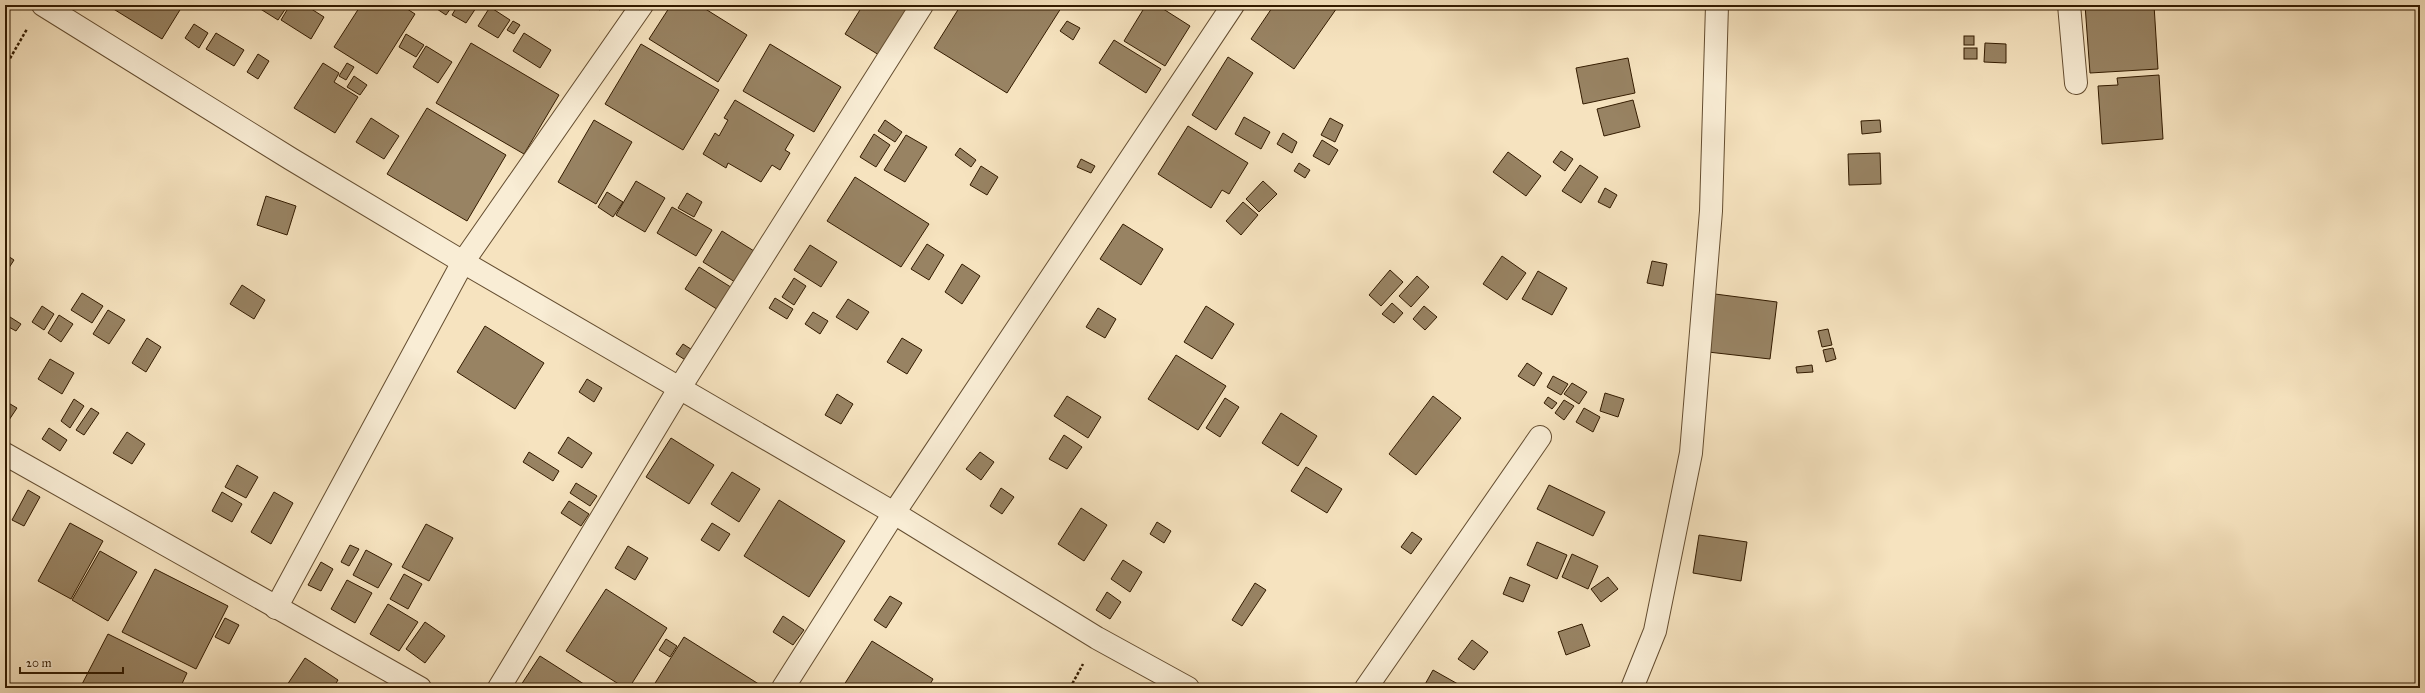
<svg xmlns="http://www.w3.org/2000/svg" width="2425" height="693" font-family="'IM FELL Great Primer',serif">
  <rect width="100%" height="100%" fill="#f6e3bf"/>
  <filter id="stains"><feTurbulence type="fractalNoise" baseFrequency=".005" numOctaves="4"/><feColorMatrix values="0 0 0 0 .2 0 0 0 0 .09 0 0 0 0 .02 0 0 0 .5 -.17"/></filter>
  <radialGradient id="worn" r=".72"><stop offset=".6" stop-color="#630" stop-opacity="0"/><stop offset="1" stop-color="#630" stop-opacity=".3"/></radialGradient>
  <g fill="#988363" stroke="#331b00">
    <path d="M107,5H183L162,39Z"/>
    <path d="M254,5H288L278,20Z"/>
    <path d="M290,5H305L324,17L311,39L281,20Z"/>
    <path d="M361,5H401L415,14L377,74L334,47Z"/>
    <path d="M439,5H453L446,15L437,9Z"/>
    <path d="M458,5H478L466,23L452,15Z"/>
    <path d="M592,5H603L600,10Z"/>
    <path d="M671,5H699L747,35L718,82L649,39Z"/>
    <path d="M863,5H910L879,55L845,34Z"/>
    <path d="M961,5H1063L1007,93L934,48Z"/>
    <path d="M1146,5H1157L1190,26L1165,66L1124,41Z"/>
    <path d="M1274,5H1339L1294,69L1251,39Z"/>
    <path d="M1992,5H2015L2014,9L1992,7Z"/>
    <path d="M2085,5H2154L2158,69L2090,73Z"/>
    <path d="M490,7L510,20L498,38L478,26Z"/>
    <path d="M513,21L520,25L514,34L507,30Z"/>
    <path d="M1067,21L1080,28L1073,40L1060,31Z"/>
    <path d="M194,24L208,33L199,48L185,38Z"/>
    <path d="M216,33L244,50L234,66L206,49Z"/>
    <path d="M524,33L551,50L540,68L513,51Z"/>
    <path d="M406,34L424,45L416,57L399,47Z"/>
    <rect x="1964" y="36" width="10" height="9"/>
    <path d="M1114,40L1161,69L1146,93L1099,63Z"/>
    <path d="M471,43L559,95L524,154L436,103Z"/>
    <path d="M1985,43L2006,44V63L1984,62Z"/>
    <path d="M641,44L719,90L683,150L605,104Z"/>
    <path d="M770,44L841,87L814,132L743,91Z"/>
    <path d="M426,46L452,62L438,83L413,67Z"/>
    <rect x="1964" y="48" width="13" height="11"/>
    <path d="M258,54L269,61L258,79L247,72Z"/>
    <path d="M1228,57L1253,73L1216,130L1192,115Z"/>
    <path d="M1628,58L1635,93L1583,104L1576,68Z"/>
    <path d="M323,63L339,73L334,82L358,97L335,133L294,108Z"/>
    <path d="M347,63L354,67L346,80L339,76Z"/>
    <path d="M2159,75L2163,139L2102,144L2098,86L2118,85L2117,78Z"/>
    <path d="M354,76L367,85L360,95L347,87Z"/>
    <path d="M735,100L794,135L785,150L790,153L780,170L772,165L761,182L728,163L726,168L703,154L715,133L719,136L728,120L724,118Z"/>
    <path d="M1633,100L1640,127L1604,136L1597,109Z"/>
    <path d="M427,108L506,155L467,221L387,174Z"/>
    <path d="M1244,117L1270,132L1261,149L1235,134Z"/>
    <path d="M371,118L399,136L384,159L356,142Z"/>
    <path d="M1330,118L1343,125L1335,142L1321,135Z"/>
    <path d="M594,120L632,142L596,204L558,182Z"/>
    <path d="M885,120L902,132L895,142L878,131Z"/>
    <path d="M1880,120L1881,132L1862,134L1861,121Z"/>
    <path d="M1188,126L1248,163L1229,194L1222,190L1211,208L1158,174Z"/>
    <path d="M1283,133L1297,142L1292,153L1277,144Z"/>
    <path d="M874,134L890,145L876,167L860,157Z"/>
    <path d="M906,135L927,147L905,182L884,170Z"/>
    <path d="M1322,140L1338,150L1329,165L1313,156Z"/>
    <path d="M960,148L976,160L971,167L955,155Z"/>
    <path d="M1561,151L1573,159L1565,171L1553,162Z"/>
    <path d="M1508,152L1541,176L1526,196L1493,172Z"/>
    <path d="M1880,153L1881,184L1849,185L1848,154Z"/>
    <path d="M1081,159L1095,166L1091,173L1077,167Z"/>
    <path d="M1299,163L1310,170L1305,178L1294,171Z"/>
    <path d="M1580,165L1598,177L1581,203L1562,191Z"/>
    <path d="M981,166L998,177L987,195L970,185Z"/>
    <path d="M855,177L929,224L901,267L827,221Z"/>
    <path d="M636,181L665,198L645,232L616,215Z"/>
    <path d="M1263,181L1277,194L1259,212L1246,199Z"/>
    <path d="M1605,188L1617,195L1610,208L1598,202Z"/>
    <path d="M607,192L623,202L613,217L598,207Z"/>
    <path d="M687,193L702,202L694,217L678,208Z"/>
    <path d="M266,196L296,206L287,235L257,225Z"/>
    <path d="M1243,202L1258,215L1241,235L1226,221Z"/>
    <path d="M672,207L712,230L696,256L657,233Z"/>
    <path d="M1123,224L1163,249L1141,285L1100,259Z"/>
    <path d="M722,231L762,256L743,287L703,262Z"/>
    <path d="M927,244L944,255L929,280L911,269Z"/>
    <path d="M810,245L837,262L821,287L794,270Z"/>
    <path d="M5,254L14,260L5,274Z"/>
    <path d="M1502,256L1526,273L1507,300L1483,284Z"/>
    <path d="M1652,261L1667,264L1663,286L1647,283Z"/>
    <path d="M962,264L980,276L962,304L945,292Z"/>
    <path d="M699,267L737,291L723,313L685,289Z"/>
    <path d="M1390,270L1403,282L1381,306L1369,295Z"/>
    <path d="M1538,271L1567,288L1552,315L1522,299Z"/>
    <path d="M1417,276L1429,287L1411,307L1399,296Z"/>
    <path d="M794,278L806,286L794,305L782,297Z"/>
    <path d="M242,285L265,300L254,319L230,304Z"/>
    <path d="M82,293L103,306L92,323L71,310Z"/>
    <path d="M1715,294L1777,302L1770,359L1708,352Z"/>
    <path d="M775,298L793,309L787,319L769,308Z"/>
    <path d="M848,299L869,312L857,330L836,317Z"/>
    <path d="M1392,303L1403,313L1394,323L1382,314Z"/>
    <path d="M42,306L54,314L44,330L32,322Z"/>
    <path d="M1206,306L1234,324L1212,359L1184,342Z"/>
    <path d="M1424,306L1437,317L1425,330L1413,319Z"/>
    <path d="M1098,308L1116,319L1105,338L1086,327Z"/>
    <path d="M108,310L125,320L109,344L93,334Z"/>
    <path d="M813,312L828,321L820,334L805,324Z"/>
    <path d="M59,315L73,324L61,342L48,333Z"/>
    <path d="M10,317L21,324L16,331L5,325Z"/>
    <path d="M485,326L544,363L515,409L457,372Z"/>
    <path d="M1828,329L1832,345L1822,347L1818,331Z"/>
    <path d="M147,338L161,347L146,372L132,363Z"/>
    <path d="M902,338L922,350L907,374L887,362Z"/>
    <path d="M683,344L697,353L690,363L676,354Z"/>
    <path d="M1833,348L1836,359L1826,362L1823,350Z"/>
    <path d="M1176,355L1226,386L1198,430L1148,399Z"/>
    <path d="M50,359L74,373L62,394L38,379Z"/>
    <path d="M1527,363L1542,373L1534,386L1518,376Z"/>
    <path d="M1812,365L1813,372L1797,373L1796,367Z"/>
    <path d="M1553,376L1568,384L1561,395L1547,387Z"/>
    <path d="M587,379L602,388L594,402L579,392Z"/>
    <path d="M1572,383L1587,392L1579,404L1564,394Z"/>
    <path d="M1605,393L1624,399L1618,417L1600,411Z"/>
    <path d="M837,394L853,404L841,424L825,415Z"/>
    <path d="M1067,396L1101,417L1088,438L1054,416Z"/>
    <path d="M1433,396L1461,418L1416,475L1389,454Z"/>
    <path d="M1548,397L1557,403L1552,409L1544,403Z"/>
    <path d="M1225,398L1239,407L1220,437L1206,428Z"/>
    <path d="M74,399L84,406L70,428L61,421Z"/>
    <path d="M1564,400L1574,406L1564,420L1555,413Z"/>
    <path d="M5,401L17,408L9,420L5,418Z"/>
    <path d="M91,408L99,413L84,435L76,430Z"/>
    <path d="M1584,408L1600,417L1593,432L1576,422Z"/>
    <path d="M1281,413L1317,436L1298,466L1262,443Z"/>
    <path d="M49,428L67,440L60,451L42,439Z"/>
    <path d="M127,432L145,444L132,464L113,453Z"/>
    <path d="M1064,435L1082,447L1067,469L1049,459Z"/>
    <path d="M568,437L592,453L582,468L558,453Z"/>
    <path d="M671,438L714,465L689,504L646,477Z"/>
    <path d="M529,452L559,471L553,481L523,462Z"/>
    <path d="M980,452L994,462L981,480L966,469Z"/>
    <path d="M237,465L258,477L246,498L225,487Z"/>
    <path d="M1306,467L1342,489L1327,513L1291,491Z"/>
    <path d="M732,472L760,489L739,522L711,504Z"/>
    <path d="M576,483L597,496L590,506L570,493Z"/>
    <path d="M1549,485L1605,512L1593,536L1537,509Z"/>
    <path d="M1001,488L1014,497L1002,514L990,506Z"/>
    <path d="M28,490L40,497L24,526L12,520Z"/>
    <path d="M222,492L242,504L232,522L212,511Z"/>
    <path d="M274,492L293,503L271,544L251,532Z"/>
    <path d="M779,500L845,541L809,597L744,556Z"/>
    <path d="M569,501L589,514L581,526L561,513Z"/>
    <path d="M1081,508L1107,525L1084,561L1058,544Z"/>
    <path d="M1157,522L1171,531L1164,543L1150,534Z"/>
    <path d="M70,523L103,541L71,599L38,581Z"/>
    <path d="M712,523L730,534L719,551L701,540Z"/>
    <path d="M426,524L453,538L429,581L402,567Z"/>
    <path d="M1412,532L1422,539L1411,554L1401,547Z"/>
    <path d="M1699,535L1747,542L1741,581L1693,573Z"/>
    <path d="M1537,542L1567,555L1557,579L1527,565Z"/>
    <path d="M350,545L359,549L349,566L341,562Z"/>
    <path d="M628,546L648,558L635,580L615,568Z"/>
    <path d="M366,550L392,564L378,588L353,575Z"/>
    <path d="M100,551L137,572L108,621L72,600Z"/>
    <path d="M1572,554L1598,566L1588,589L1562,577Z"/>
    <path d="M1123,560L1142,572L1130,592L1111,579Z"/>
    <path d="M321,562L333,569L321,591L308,585Z"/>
    <path d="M155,569L228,606L196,669L122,632Z"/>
    <path d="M404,574L422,584L408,609L390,599Z"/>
    <path d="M1510,577L1530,585L1523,602L1503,594Z"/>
    <path d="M1608,577L1618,589L1601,602L1591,589Z"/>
    <path d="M347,580L372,593L355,623L331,609Z"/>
    <path d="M1255,583L1266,590L1242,626L1232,620Z"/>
    <path d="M606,589L667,628L629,688H625L566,651Z"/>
    <path d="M1107,592L1121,602L1110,619L1096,610Z"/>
    <path d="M890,596L902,603L886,628L874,620Z"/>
    <path d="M388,604L418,622L399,651L370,634Z"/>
    <path d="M783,616L804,630L793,645L773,632Z"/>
    <path d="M225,618L239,625L229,644L215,637Z"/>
    <path d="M425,622L445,636L425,663L406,649Z"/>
    <path d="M1582,624L1590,646L1566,655L1558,632Z"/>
    <path d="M108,634L187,673L180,688H80Z"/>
    <path d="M684,637L765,688H652Z"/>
    <path d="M666,639L677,646L670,657L659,650Z"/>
    <path d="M1472,640L1488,652L1474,670L1458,659Z"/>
    <path d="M872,641L933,679L928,688H842Z"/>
    <path d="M540,656L590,688H519Z"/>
    <path d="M305,658L338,680L333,688H285Z"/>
    <path d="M1433,670L1465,688H1423Z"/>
  </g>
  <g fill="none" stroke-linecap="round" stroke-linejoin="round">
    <g stroke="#644d30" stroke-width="24">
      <g id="minor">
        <path d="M43,5L291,159L463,262L894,513L1097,638L1188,688"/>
        <path d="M2069,5L2076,83"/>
        <path d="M5,454L420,688"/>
        <path d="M276,608L463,262L642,5"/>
        <path d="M499,688L679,389L922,5"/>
        <path d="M783,688L894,513L1233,5"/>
        <path d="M1366,688L1540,437"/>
        <path d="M1632,688L1655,631L1691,453L1711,211L1717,5"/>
      </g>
    </g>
    <g stroke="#331b00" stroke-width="2.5" stroke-dasharray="3 2" stroke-linecap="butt">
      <path d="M5,67L27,29"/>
      <path d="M1070,688L1083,664"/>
    </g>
    <use href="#minor" stroke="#f9edd5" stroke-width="22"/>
  </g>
  <rect width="2425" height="693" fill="none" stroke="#f6e3bf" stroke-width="20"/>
  <rect x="6" y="6" width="2413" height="681" fill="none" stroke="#331b00" stroke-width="2"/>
  <rect x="10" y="10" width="2405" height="673" fill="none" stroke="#331b00"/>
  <path d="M20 667v6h103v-6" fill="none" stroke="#331b00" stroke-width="2"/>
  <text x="26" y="667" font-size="12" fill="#331b00" stroke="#f9edd5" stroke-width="3" paint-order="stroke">20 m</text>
  <rect width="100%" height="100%" filter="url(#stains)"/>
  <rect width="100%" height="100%" fill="url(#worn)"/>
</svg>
